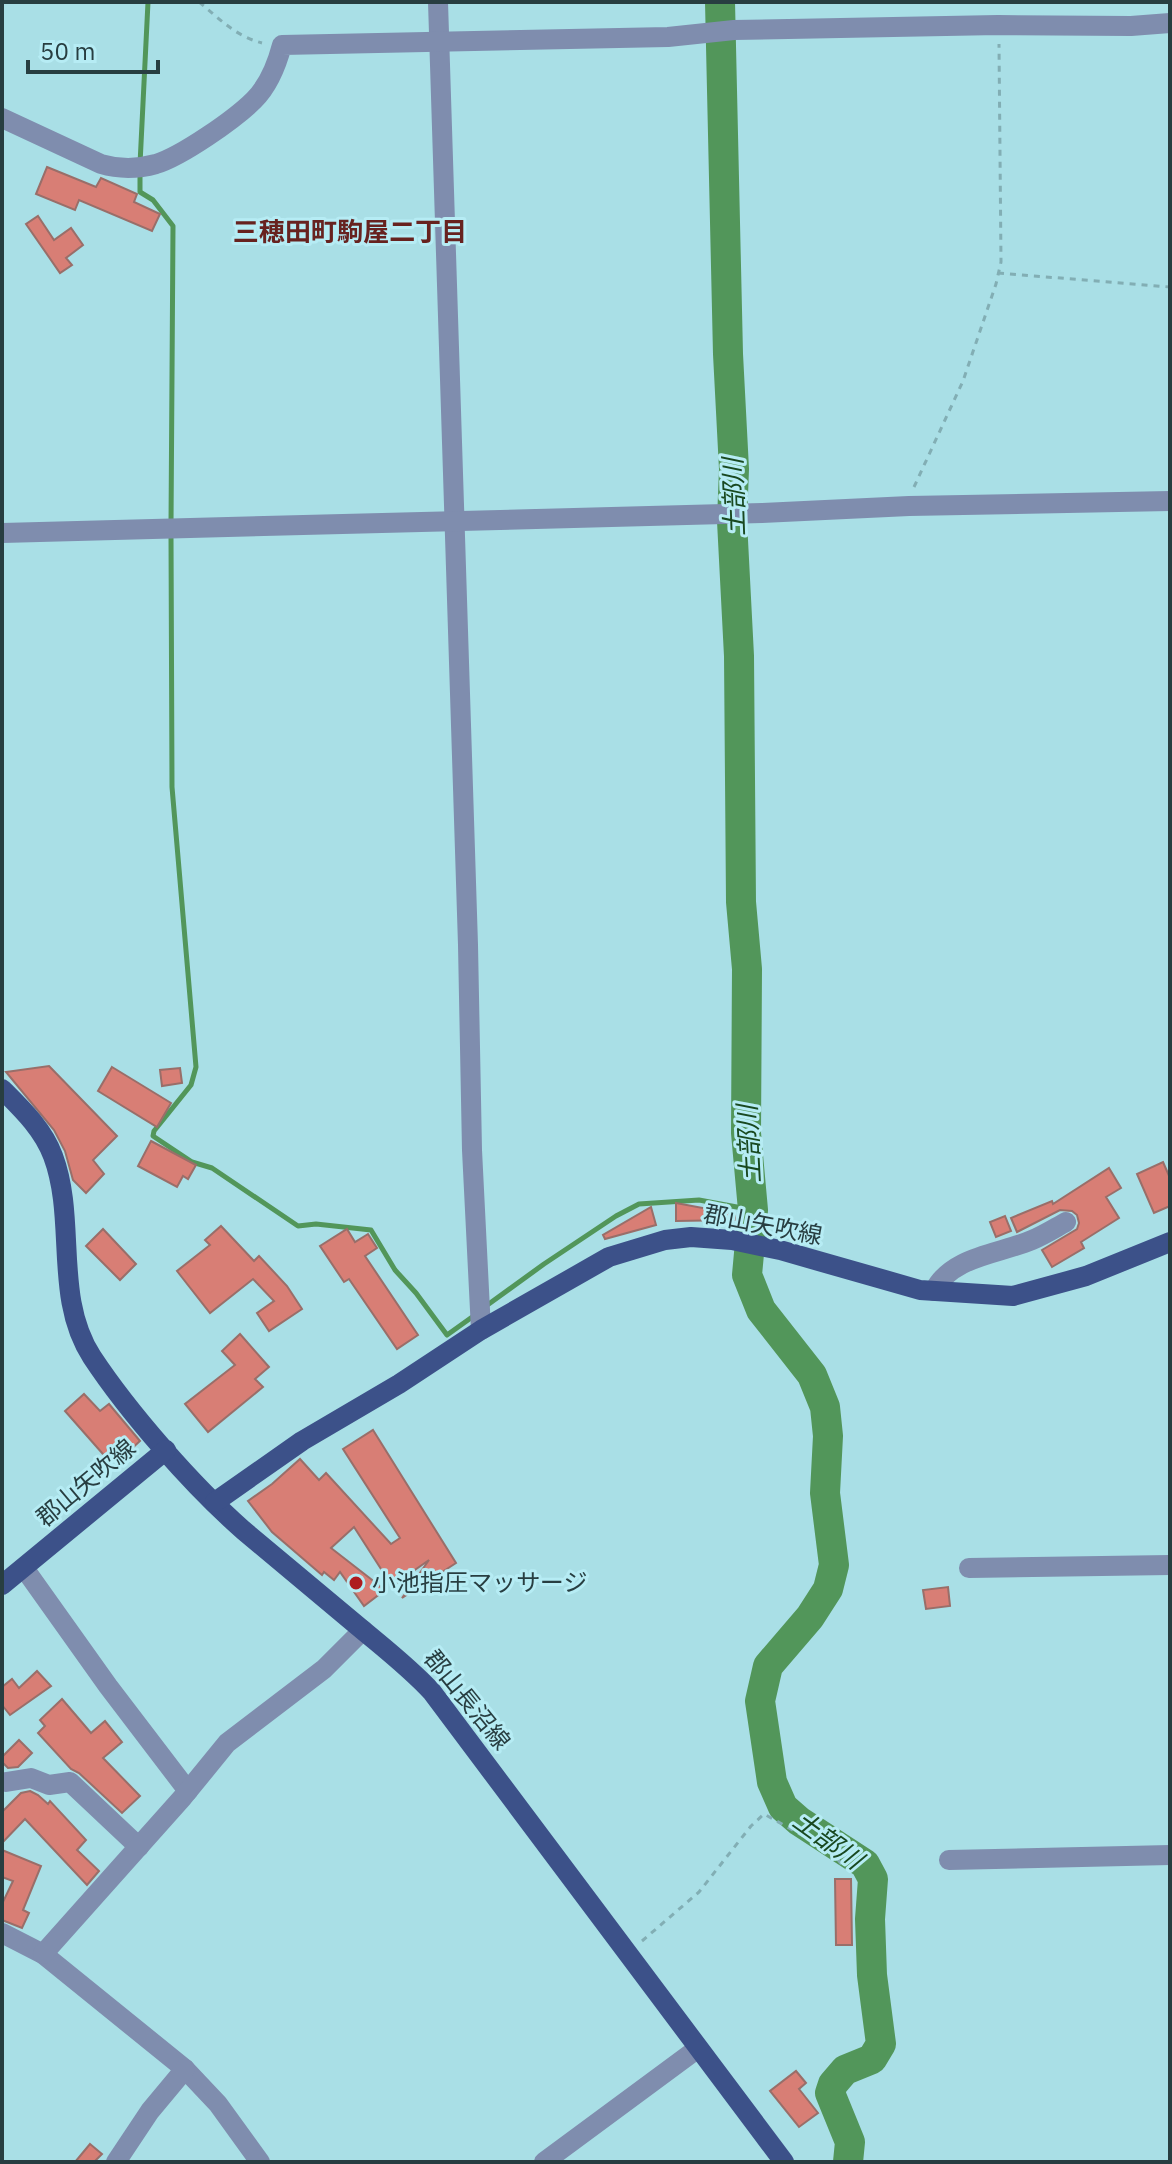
<svg xmlns="http://www.w3.org/2000/svg" width="1172" height="2164" font-family="'IBM Plex Sans','Noto Sans JP',sans-serif">
  <rect width="100%" height="100%" fill="#a9dfe6"/>
  <g fill="none" stroke-linecap="round" stroke-linejoin="round">
    <g stroke="#52965a" stroke-width="5">
      <path d="M140,164L148,2"/>
      <path d="M140,174V192L153,200L173,226L171,525"/>
      <path d="M171,535L172,787L196,1067L191,1085L154,1131L153,1136L192,1162L212,1168L298,1226L316,1224L371,1230L395,1270L416,1293L447,1335L475,1315"/>
      <path d="M486,1306L544,1264L616,1216L639,1204L699,1200L753,1210"/>
    </g>
    <path stroke="#52965a" stroke-width="30" d="M720,2L728,354L734,469L732,521L739,656L741,902L747,969L746,1133L753,1210L747,1275L761,1310L812,1375L825,1407L828,1436L825,1493L834,1565L828,1589L810,1617L768,1666L760,1701L772,1782L783,1807L799,1821L865,1864L873,1879L870,1919L872,1975L881,2044L872,2059L845,2070L833,2084L830,2093L850,2142L848,2162"/>
  </g>
  <g fill="#d87e75" stroke="#996e69" stroke-width="2">
    <path d="M47,167L96,187L101,178L137,194L134,202L160,214L152,231L79,200L75,210L36,194Z"/>
    <path d="M38,216L54,240L71,228L83,245L66,258L72,265L60,273L26,224Z"/>
    <path d="M49,1066L117,1136L93,1160L104,1174L86,1193L73,1180L65,1151L54,1130L6,1072Z"/>
    <path d="M112,1067L171,1103L157,1127L98,1091Z"/>
    <path d="M180,1068L182,1083L162,1086L160,1070Z"/>
    <path d="M151,1141L196,1165L188,1179L183,1176L177,1187L138,1166Z"/>
    <path d="M1163,1162L1170,1178V1206L1154,1213L1137,1174Z"/>
    <path d="M1109,1168L1121,1188L1106,1197L1119,1218L1081,1242L1084,1248L1052,1267L1042,1250L1077,1229L1079,1223L1077,1215L1072,1211L1060,1210L1017,1232L1011,1218L1052,1201L1053,1204Z"/>
    <path d="M676,1203L735,1214V1220L676,1221Z"/>
    <path d="M651,1207L656,1225L605,1239L603,1235Z"/>
    <path d="M1005,1216L1011,1231L996,1237L990,1222Z"/>
    <path d="M221,1226L254,1261L259,1256L287,1286L302,1309L269,1331L257,1313L274,1301L253,1279L210,1313L177,1271L210,1245L205,1240Z"/>
    <path d="M103,1229L136,1264L120,1280L86,1246Z"/>
    <path d="M347,1229L355,1242L368,1234L377,1248L365,1256L418,1335L397,1349L349,1279L344,1282L320,1246Z"/>
    <path d="M240,1334L269,1367L255,1379L263,1387L208,1432L185,1404L235,1365L222,1351Z"/>
    <path d="M84,1394L100,1411L109,1404L140,1441L129,1451L126,1448L110,1462L65,1411Z"/>
    <path d="M373,1430L456,1563L402,1598L429,1560L392,1586L354,1527L331,1548L385,1590L364,1606L340,1572L334,1580L324,1572L322,1575L272,1532L248,1501L272,1484L300,1459L319,1480L326,1473L391,1544L400,1538L343,1449Z"/>
    <path d="M948,1587L950,1606L926,1609L923,1590Z"/>
    <path d="M37,1671L51,1686L10,1715L2,1705V1687L12,1679L19,1688Z"/>
    <path d="M62,1699L91,1733L105,1721L122,1742L103,1758L140,1796L122,1813L79,1773L71,1769L38,1733L45,1726L40,1720Z"/>
    <path d="M19,1740L32,1753L18,1767L8,1768L2,1762V1757Z"/>
    <path d="M30,1791L38,1795L48,1804L50,1801L86,1840L77,1850L99,1871L87,1885L25,1819L2,1843V1812L21,1793Z"/>
    <path d="M2,1850L41,1866L23,1910L29,1913L22,1928L2,1920V1904L13,1881L2,1877Z"/>
    <path d="M835,1879H851L852,1945H836Z"/>
    <path d="M796,2071L806,2083L799,2089L818,2113L799,2127L770,2091Z"/>
    <path d="M90,2144L102,2154L94,2162H75Z"/>
  </g>
  <g fill="none" stroke-linecap="round" stroke-linejoin="round">
    <g stroke="#82aeb4" stroke-width="3" stroke-dasharray="6 6" stroke-linecap="butt">
      <path d="M199,2C220,19 235,36 262,43"/>
      <path d="M998,273L1170,287"/>
      <path d="M914,487L963,381L996,284L1001,262L999,44"/>
      <path d="M642,1941L699,1892L751,1826L764,1814L832,1852L843,1866"/>
    </g>
    <g stroke="#7f8dae" stroke-width="20">
      <path d="M438,2L468,945L472,1150L481,1330"/>
      <path d="M2,118L101,164C118,169 138,169 156,164C182,156 235,119 254,100C269,85 277,64 282,45L668,37L734,30L998,25L1131,26L1170,23"/>
      <path d="M2,533L762,513L909,506L1170,501"/>
      <path d="M934,1291C951,1256 1000,1254 1032,1240C1044,1235 1055,1228 1066,1222"/>
      <path d="M24,1568L108,1686L188,1791"/>
      <path d="M969,1568L1170,1565"/>
      <path d="M6,1782L31,1778L49,1785L70,1782L139,1847"/>
      <path d="M949,1860L1170,1855"/>
      <path d="M2,1933L43,1954L185,2069L218,2104L260,2162"/>
      <path d="M43,1954L183,1797L227,1743L324,1669L363,1630"/>
      <path d="M116,2162L150,2111L185,2069"/>
      <path d="M544,2162L697,2049"/>
    </g>
    <g stroke="#3c5189" stroke-width="20">
      <path d="M2,1089C22,1109 43,1129 53,1156C77,1220 53,1297 92,1357C129,1413 192,1485 243,1530C282,1563 321,1595 359,1627C384,1648 410,1668 432,1692L784,2162"/>
      <path d="M215,1502L302,1441L399,1384L481,1330L609,1257L665,1240L691,1237L732,1240L780,1250L920,1290L1013,1296L1086,1276L1170,1242"/>
      <path d="M2,1585L166,1450"/>
    </g>
  </g>
  <circle fill="#ae1c1f" stroke="#b6ecf4" stroke-width="3" cx="356" cy="1583" r="8"/>
  <g text-anchor="middle" stroke-width="6" stroke-linejoin="round" paint-order="stroke">
    <g font-size="24" fill="#283e41" stroke="#b6ecf4">
      <text transform="translate(763 1225) rotate(11)" y="8">郡山矢吹線</text>
      <text transform="translate(86 1483) rotate(-40)" y="8">郡山矢吹線</text>
      <text transform="translate(467 1700) rotate(51)" y="8">郡山長沼線</text>
    </g>
    <g font-size="24" fill="#283e41" stroke="#b6ecf4" text-anchor="start">
      <text x="372" y="1591">小池指圧マッサージ</text>
    </g>
    <g font-size="26" font-weight="bold" fill="#67221f" stroke="#b6ecf4">
      <text x="350" y="241">三穂田町駒屋二丁目</text>
    </g>
    <g font-size="26" font-style="italic" fill="#194920" stroke="#b6ecf4">
      <text transform="translate(734 497) rotate(-92)" y="9">土部川</text>
      <text transform="translate(749 1144) rotate(-93)" y="9">土部川</text>
      <text transform="translate(828 1840) rotate(36)" y="9">土部川</text>
    </g>
  </g>
  <rect width="1172" height="2164" fill="none" stroke="#283e41" stroke-width="8"/>
  <path d="M28 60v12h130v-12" fill="none" stroke="#283e41" stroke-width="4"/>
  <text x="40" y="60" font-size="24" fill="#283e41" stroke="#b6ecf4" stroke-width="6" paint-order="stroke">50 m</text>
</svg>
